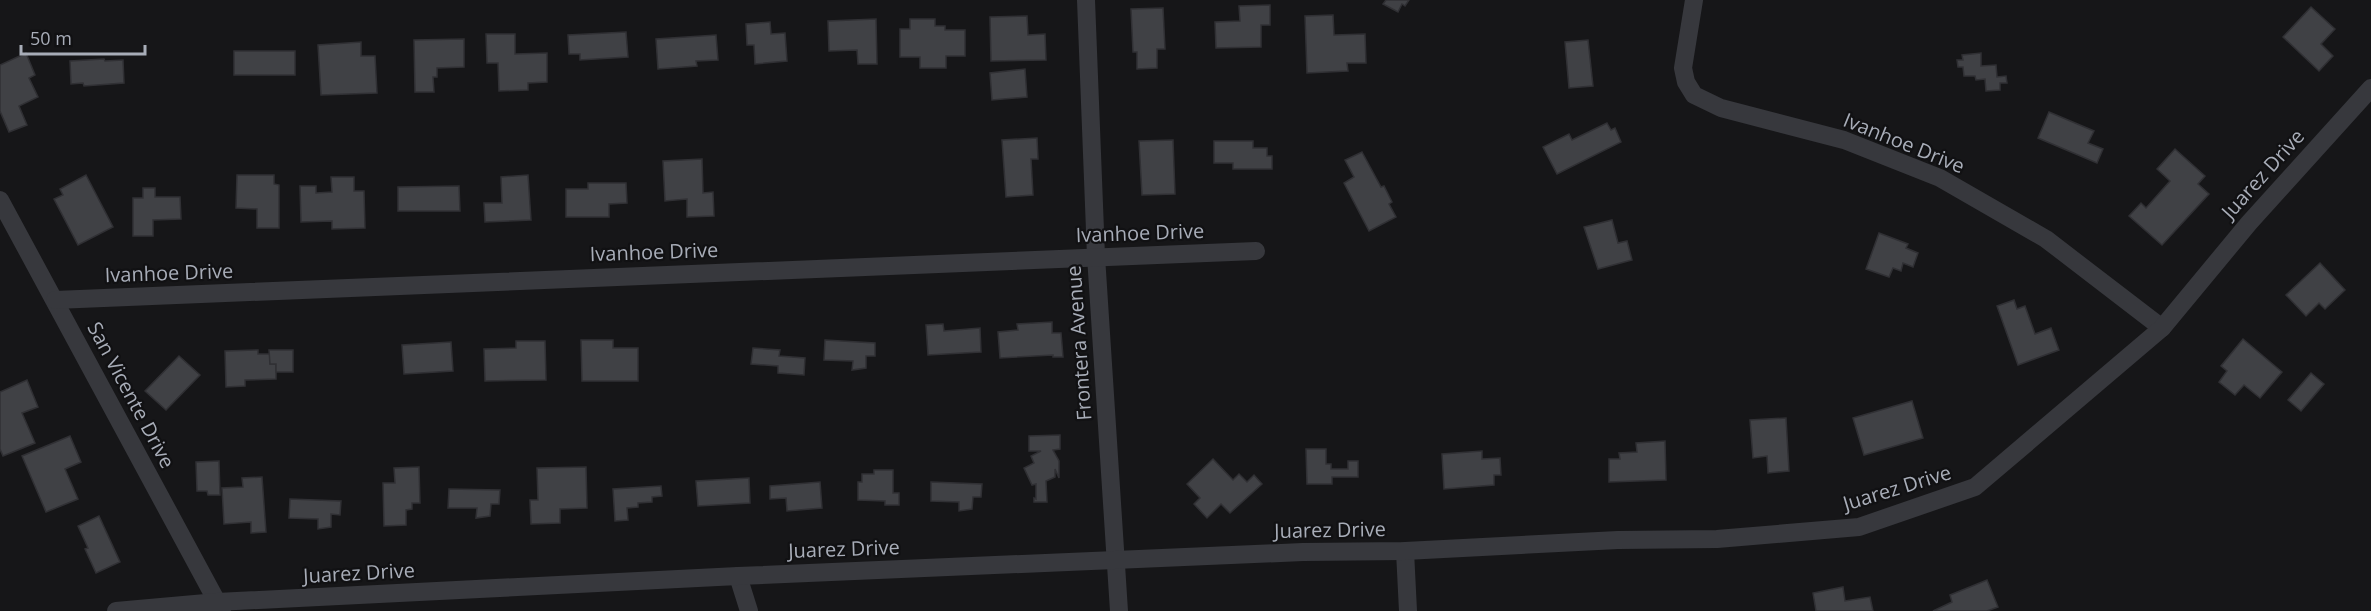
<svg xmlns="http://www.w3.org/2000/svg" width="2371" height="611" font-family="'Open Sans',sans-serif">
  <rect width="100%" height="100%" fill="#161618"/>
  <g fill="#404145" stroke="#303034" stroke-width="1.5">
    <path d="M1386,0H1409L1405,6L1402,4L1398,12L1383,4Z"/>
    <path d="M1270,5V25H1261V47L1216,48L1215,22L1240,21L1239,6Z"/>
    <path d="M2311,7L2335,29L2321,44L2333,56L2319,71L2283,37Z"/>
    <path d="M1163,8L1165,49H1157V68L1137,69V52H1133L1131,9Z"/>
    <path d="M1333,15L1334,35L1365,34L1366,63H1347L1348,71L1307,73L1305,16Z"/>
    <path d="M1027,16L1028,35L1045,34L1046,60L991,61L990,17Z"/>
    <path d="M876,19L877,64H858L857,50L829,51L828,21Z"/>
    <path d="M910,19H935V26H945V30H965V56H946V68H920V57H900V29H910Z"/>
    <path d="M770,22L771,34L785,33L787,61L755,64L754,45H747L746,24Z"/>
    <path d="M626,32L628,57L580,60V54H569L568,35Z"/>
    <path d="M486,34H515V54L547,53V82L528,83V90L499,91L498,63H487Z"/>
    <path d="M716,35L718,60L696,61L697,66L658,69L656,39Z"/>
    <path d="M464,39V67L437,68V77H433L434,92H415L414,40Z"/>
    <path d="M1588,40L1593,86L1569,88L1565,42Z"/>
    <path d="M361,42V56H375L377,93L321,95L318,45Z"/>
    <rect x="234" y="51" width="61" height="24"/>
    <path d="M26,53L35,75L29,78L38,97L19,106L27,125L9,132L0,111V65Z"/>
    <path d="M1981,53V66L1996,65L1997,77L2006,76L2007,83H2000V90L1986,91L1985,79L1976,80L1975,76H1964L1963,67H1958L1957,60H1963L1962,55Z"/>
    <path d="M104,59L105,61L123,60L124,83L84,86L83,83L71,84L70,61Z"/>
    <path d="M1025,69L1027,97L992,100L990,73Z"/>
    <path d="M2049,112L2094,131L2088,143L2103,149L2097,163L2038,138Z"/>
    <path d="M1607,123L1611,130L1615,128L1621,142L1557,174L1543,147L1569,134L1572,140Z"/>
    <path d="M1037,138L1038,159H1031L1033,195L1006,197L1002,140Z"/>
    <path d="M1173,140L1175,194L1142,195L1139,141Z"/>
    <path d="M1214,141H1253V148H1267V156H1272V169H1233V163H1214Z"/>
    <path d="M2175,149L2205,176L2198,184L2209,194L2162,245L2129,216L2141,203L2146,208L2170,181L2157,169Z"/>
    <path d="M1362,152L1381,187L1384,186L1392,202L1389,204L1396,217L1369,231L1344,183L1354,177L1345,160Z"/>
    <path d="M702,159L703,193L713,192L714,216L687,217V199L665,201L663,161Z"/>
    <path d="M86,175L113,227L78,245L54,199L63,195L60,189Z"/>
    <path d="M237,175H274V184L279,185V228H257V209L236,208Z"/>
    <path d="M528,175L531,220L485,222L484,203H502L501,177Z"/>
    <path d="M331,177H354V191H364L365,228L332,229V221L301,222L300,186H316V193L332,192Z"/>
    <path d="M588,183H626L627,203L609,204V217H566V189H588Z"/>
    <path d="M459,186L460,211H398V187Z"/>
    <path d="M143,188H155V197H180L181,219L153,220V236H133V198H143Z"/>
    <path d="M1612,220L1618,243L1627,241L1632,260L1598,269L1584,227Z"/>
    <path d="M1879,233L1908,244L1906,248L1918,253L1913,267L1903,263L1901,271L1893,268L1889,277L1866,269Z"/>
    <path d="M2320,263L2345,290L2325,309L2319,303L2306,316L2286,295Z"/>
    <path d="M2014,300L2017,309L2025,306L2035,334L2051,328L2059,350L2018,365L1997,306Z"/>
    <path d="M1052,322V333H1061L1063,357H1053V355L1000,358L998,332L1018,330L1017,324Z"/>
    <path d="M943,324L944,331L980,328L981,352L928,355L926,325Z"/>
    <path d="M2243,339L2282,372L2260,398L2244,385L2235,395L2219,382L2227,371L2221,366Z"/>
    <path d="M581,340H613V348H638V381H582Z"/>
    <path d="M825,340L875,343V356H866V368L852,370L853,361L824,360Z"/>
    <path d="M516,341H545L546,380L485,381L484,349L516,348Z"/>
    <path d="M451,342L453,371L404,374L402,345Z"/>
    <path d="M753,348L780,350L779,356L805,358L804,375L778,373V366L751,364Z"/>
    <path d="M258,350V354H270V364H276V379L245,380V386L226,387L225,351Z"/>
    <path d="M269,350H293V372H276V364H270Z"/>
    <path d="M179,356L200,375L166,410L145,391Z"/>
    <path d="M2311,373L2324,384L2301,411L2288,400Z"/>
    <path d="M27,380L38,407L22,413L35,443L3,456L0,449V392Z"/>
    <path d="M1912,401L1923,438L1864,455L1853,418Z"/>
    <path d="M1786,418L1789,471L1768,473L1767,456L1753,458L1750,420Z"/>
    <path d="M1060,435V449L1053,450L1059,461V478L1055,469V477L1046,481L1047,502H1034V498L1036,499V484L1032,485L1024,468L1034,463L1031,456L1041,451H1029V436Z"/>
    <path d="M70,436L81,462L65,469L78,499L46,512L22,456Z"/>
    <path d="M1665,441L1666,480L1609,482V459H1620L1619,453L1637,452L1636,443Z"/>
    <path d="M1306,449H1326V464H1331V469H1348V461H1358V477H1332V484H1307Z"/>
    <path d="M1482,451V459L1500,458L1501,475H1494V485L1444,489L1442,454Z"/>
    <path d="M1213,459L1233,480L1239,474L1247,482L1254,475L1262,484L1230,513L1221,504L1207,518L1194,504L1200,498L1187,484Z"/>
    <path d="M219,461L220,495H208L207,491H197L196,462Z"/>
    <path d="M419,467L420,503H412V509L406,510V525L384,526L383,483H395L394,468Z"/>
    <path d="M586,467L587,508L560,509V523L531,524L530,500H538L537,468Z"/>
    <path d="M874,470H893V493H899V505H885V501L858,500V482H862V474H874Z"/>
    <path d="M262,477L266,532L251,533V522L224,524L222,488L243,487L242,478Z"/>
    <path d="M749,478L750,503L698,506L696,481Z"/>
    <path d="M820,482L822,508L787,511L786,498L770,499V486Z"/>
    <path d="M931,482L982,484L981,497H973L972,509L959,511V502L931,501Z"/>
    <path d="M661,486L662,496L652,497V502L638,503V507L627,508L628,520L615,521L613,489Z"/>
    <path d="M449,489L500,490L499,504H491L490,516L476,518L477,508H448Z"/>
    <path d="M290,499L341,501L340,515L331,514V527L318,529V519L289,518Z"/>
    <path d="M99,516L120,562L96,573L85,549L88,548L78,526Z"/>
    <path d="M1987,580L1998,607L1987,611H1933L1952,602L1950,595Z"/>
    <path d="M1843,587L1845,601L1870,597L1873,611H1816L1813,593Z"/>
  </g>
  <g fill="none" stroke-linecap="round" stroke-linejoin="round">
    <g stroke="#37383d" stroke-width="18">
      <path d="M1086,0L1096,256L1119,611"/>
      <path d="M1694,0L1683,68L1686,82L1694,95L1721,108L1844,140L1940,178L2046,239L2162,328"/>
      <path d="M0,200L222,611"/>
      <path d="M55,300L1256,251"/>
      <path d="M1405,551L1408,611"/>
      <path d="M738,576L749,611"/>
      <path d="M116,611L217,602L738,576L1303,552L1405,551L1618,540L1717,539L1859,527L1975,487L2162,328L2249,223L2371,88"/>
    </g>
  </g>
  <g text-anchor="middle" stroke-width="4.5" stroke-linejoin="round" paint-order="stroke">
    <g font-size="20" fill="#a8adb8" stroke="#111113">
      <text transform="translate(1904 143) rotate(22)" y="7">Ivanhoe Drive</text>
      <text transform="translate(2263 174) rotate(-48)" y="7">Juarez Drive</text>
      <text transform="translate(1140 233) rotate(-2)" y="7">Ivanhoe Drive</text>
      <text transform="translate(654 252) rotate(-2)" y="7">Ivanhoe Drive</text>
      <text transform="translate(169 273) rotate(-2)" y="7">Ivanhoe Drive</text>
      <text transform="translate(1079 343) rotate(-94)" y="7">Frontera Avenue</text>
      <text transform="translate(131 395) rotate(62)" y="7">San Vicente Drive</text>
      <text transform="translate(1897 488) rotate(-17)" y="7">Juarez Drive</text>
      <text transform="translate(1330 530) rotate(-1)" y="7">Juarez Drive</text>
      <text transform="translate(844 549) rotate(-2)" y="7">Juarez Drive</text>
      <text transform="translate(359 573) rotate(-3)" y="7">Juarez Drive</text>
    </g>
  </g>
  <path d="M21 45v9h124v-9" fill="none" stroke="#a8adb8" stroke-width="3"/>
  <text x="30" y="45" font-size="18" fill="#a8adb8" stroke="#111113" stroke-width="4.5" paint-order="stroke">50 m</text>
</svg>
